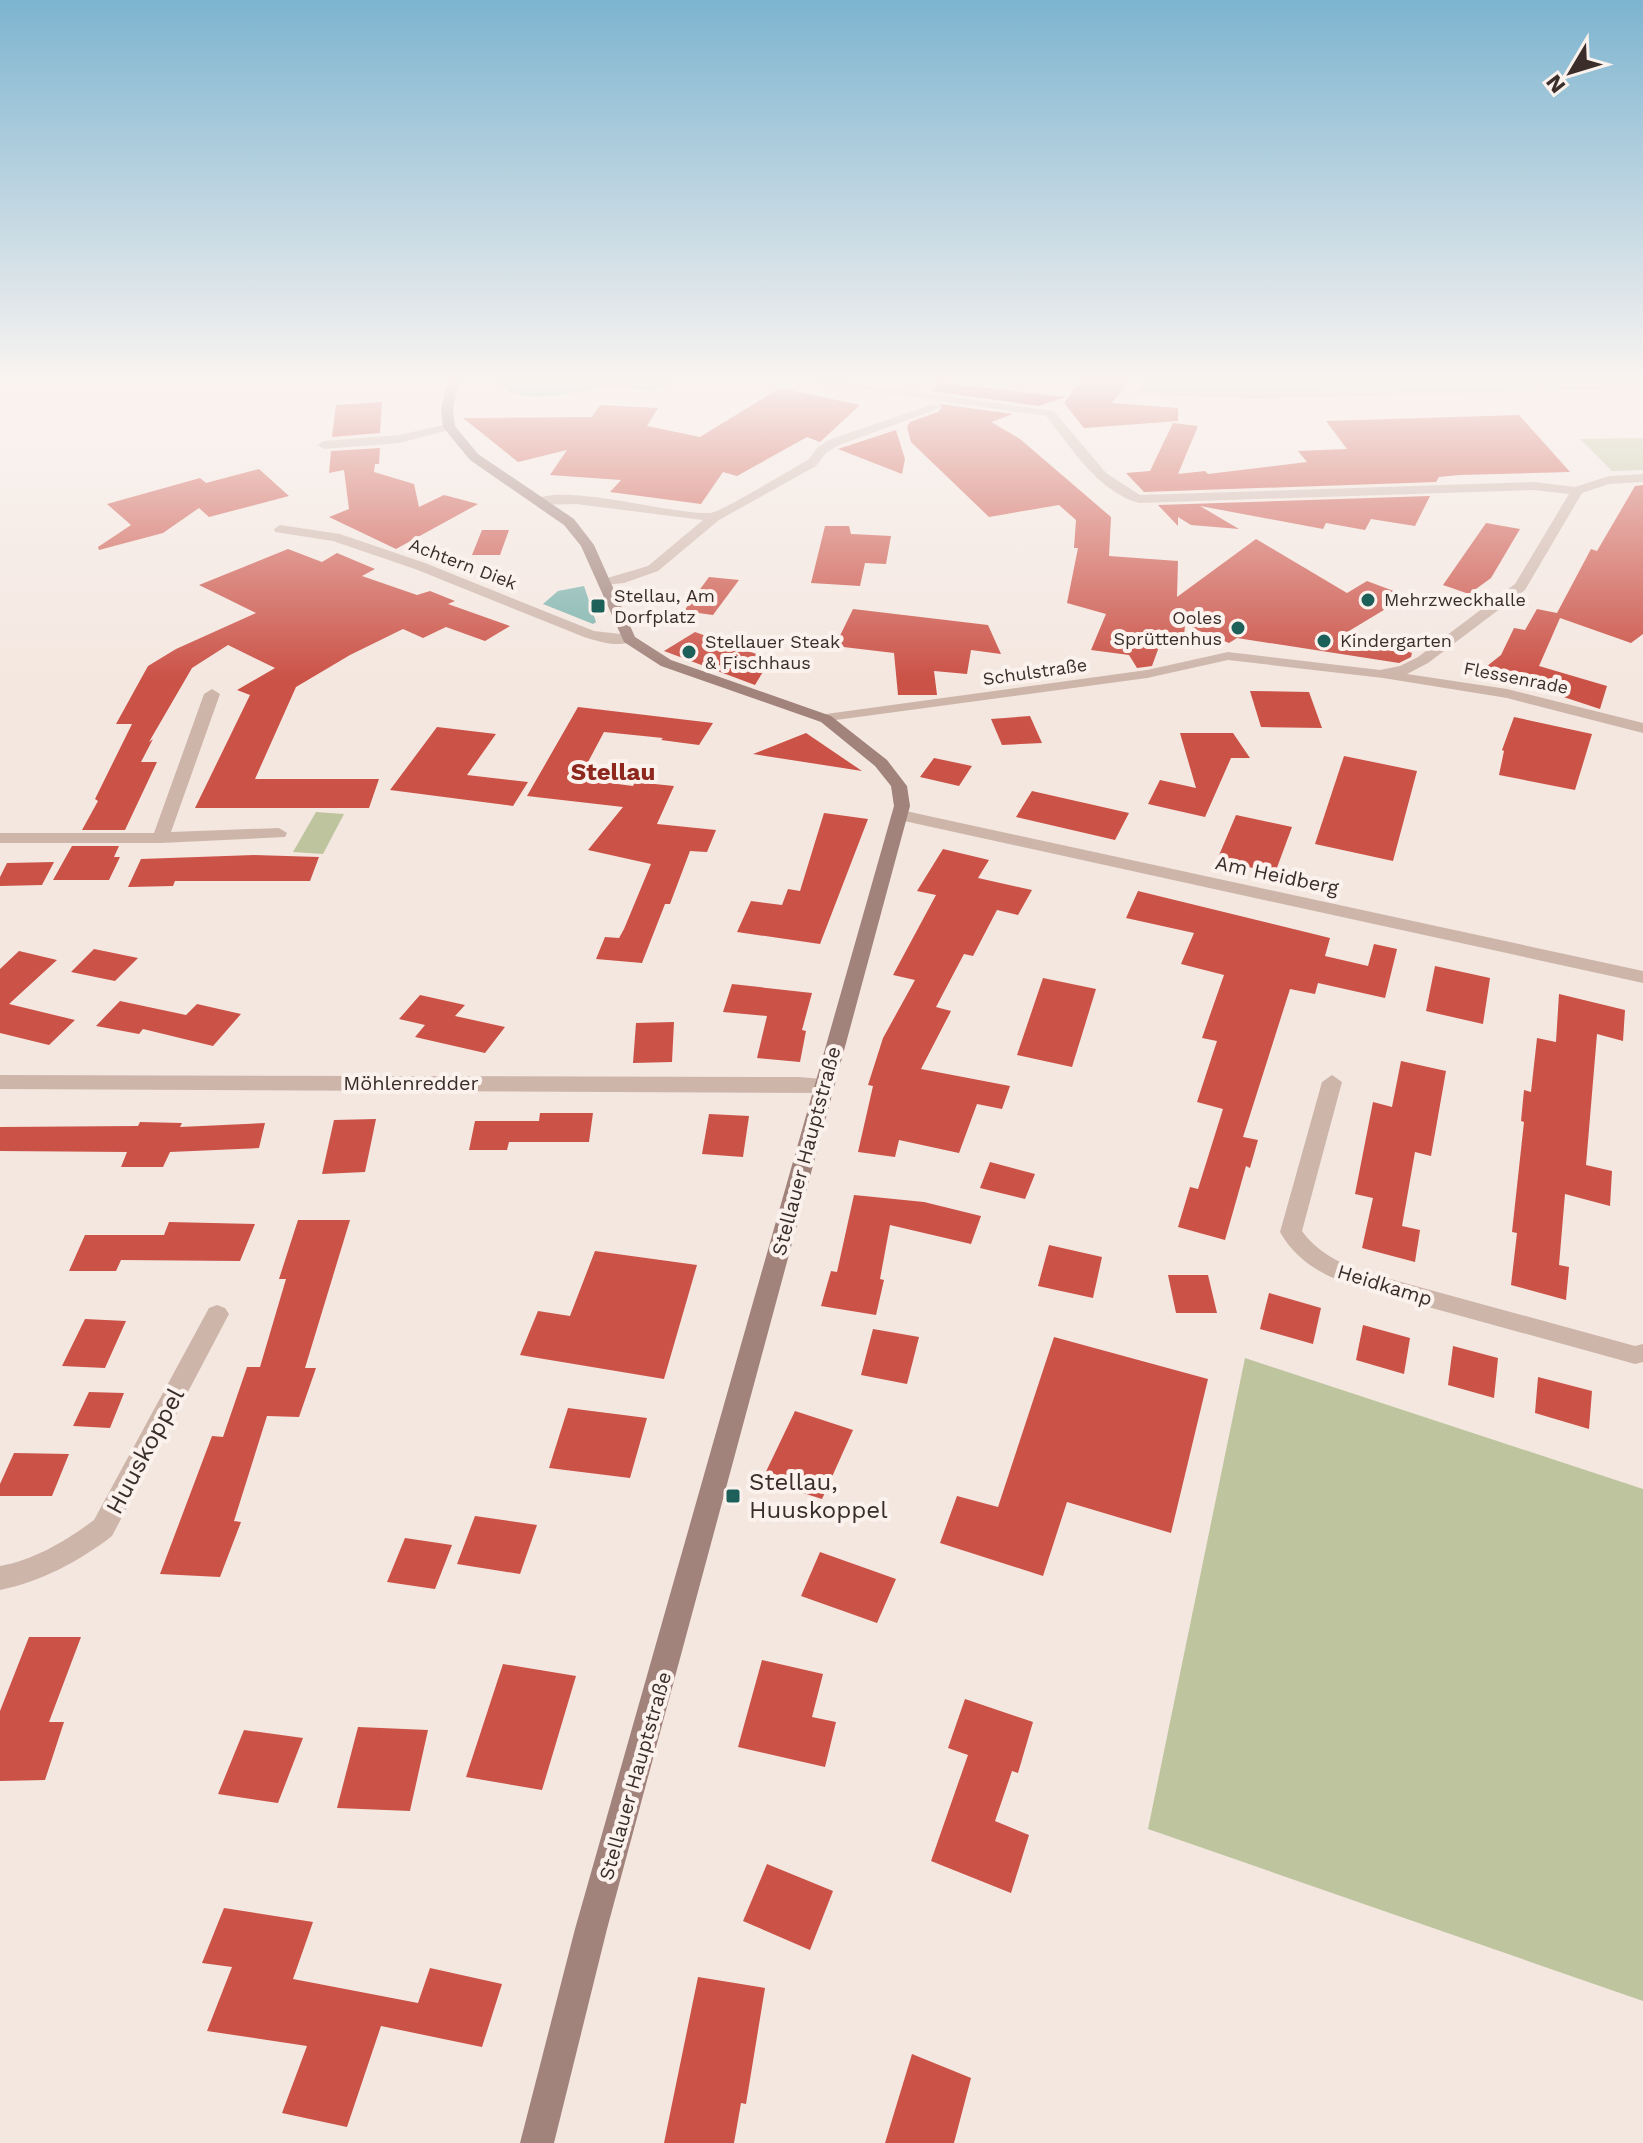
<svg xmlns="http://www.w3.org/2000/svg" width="1643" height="2143" font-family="'Work Sans',sans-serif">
  <rect width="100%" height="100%" fill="#f4e7e0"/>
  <g fill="#bec59e">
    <path d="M1147,379H1643V388L1256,399L1138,394Z"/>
    <path d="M1643,438V470L1612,471L1580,439Z"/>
    <path d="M316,812L344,814L323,854L293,852Z"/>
    <path d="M1245,1358L1643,1489V2001L1148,1829Z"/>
  </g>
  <g fill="#7db3ad">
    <path d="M501,379H663L672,384C654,395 637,387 617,387C586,387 556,400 525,396C514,394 504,390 498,382Z"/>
    <path d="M1339,379H1494L1390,387L1322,388L1314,383Z"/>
    <path d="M584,586L596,622L593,624L543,604L558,591Z"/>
  </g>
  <g fill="#cb5247">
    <path d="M1082,379H1130L1112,403L1178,408V421L1084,428L1064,403Z"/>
    <path d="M938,382L1066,397L1039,406L931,391Z"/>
    <path d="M780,388L860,405L820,442L807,437L737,476L723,472L701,504L610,492L621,480L550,475L567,450L518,462L463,418L592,417L600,405L658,408L647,426L700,437Z"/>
    <path d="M382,402L380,433L332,437L336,405Z"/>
    <path d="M939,404L1013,414L991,422L1020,439L1111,517L1109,556L1178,561L1177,597L1256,539L1347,593L1367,581L1407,596L1349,631L1412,653L1411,657L1399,663L1237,638L1229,643L1185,625L1184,636L1164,633L1152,666L1137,668L1129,655L1091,650L1106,614L1067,603L1078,548H1074L1076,520L1059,505L989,517L911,442L907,427L910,422L938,412L942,407Z"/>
    <path d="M1519,415L1570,472L1459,475L1439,477L1436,482L1144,492L1126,473L1150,471L1173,423L1198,426L1178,474L1205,471L1208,474L1307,462L1298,451L1347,449L1326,421Z"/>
    <path d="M896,430L905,459L902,474L838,449Z"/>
    <path d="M380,448L379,464H375L374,472L414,484L419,507L444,495L478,504L396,549L329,517L349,509L344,470L329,473L331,451Z"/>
    <path d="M259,469L289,496L209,517L199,508L163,533L99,550L98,547L131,525L107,504L200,478L206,483Z"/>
    <path d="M1643,485V634L1631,643L1560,618L1539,666L1607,686L1600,709L1482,670L1501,655L1514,628L1525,630L1537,609L1557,613L1591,549L1597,551L1635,486Z"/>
    <path d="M1430,496L1415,526L1371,519L1365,530L1326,523L1323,529L1200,506L1239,529L1191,525L1178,517V526L1158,505Z"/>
    <path d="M1486,523L1520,529L1491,578L1469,594L1443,585Z"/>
    <path d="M825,526H849L851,534L891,536L886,564L865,563L860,586L811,583Z"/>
    <path d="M482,530H509L500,555H472Z"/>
    <path d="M288,549L322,562L337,553L375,569L362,576L417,595L430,591L455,601L448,604L510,626L485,641L446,627L423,638L403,629L350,655L296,687L255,779H379L369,808H195L250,695L237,690L275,668L228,645L192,668L149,742L153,739L141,762H157L125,830H82L98,801L95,799L132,724H116L148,666L176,649L256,613L199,585Z"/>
    <path d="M709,577L739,580L713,615L684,611Z"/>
    <path d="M853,609L988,625L1001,654L971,650L967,674L934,671L937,695H898L894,653L835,646Z"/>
    <path d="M695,632L765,657L764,670L755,685L664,651Z"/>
    <path d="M1250,691L1309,692L1322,728L1261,727Z"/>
    <path d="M578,707L713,723L699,745L661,740L663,738L604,732L579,779L633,786L635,782L674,786L657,824L716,830L707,852L690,851L670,904H665L642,963L596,959L605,937L619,938L624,929L651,864L588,850L623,807L527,796Z"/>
    <path d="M1030,716L1042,743L1002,745L991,719Z"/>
    <path d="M1514,717L1592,734L1575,790L1499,775L1504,751L1502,750Z"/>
    <path d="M437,727L496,734L467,775L528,782L513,806L390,790Z"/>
    <path d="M806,733L862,771L753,754Z"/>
    <path d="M1180,733H1233L1250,758H1231L1205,817L1148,804L1160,780L1196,788Z"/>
    <path d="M1344,756L1417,771L1393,861L1315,844Z"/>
    <path d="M934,758L972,766L959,786L920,777Z"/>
    <path d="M1032,791L1129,813L1115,840L1016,817Z"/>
    <path d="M824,813L868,819L820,944L737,932L751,901L782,905L788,889L800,891Z"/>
    <path d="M1236,815L1292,827L1275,873L1217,860Z"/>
    <path d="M72,846H119L114,857H120L109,880H53Z"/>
    <path d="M943,849L989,860L978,878L1032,890L1018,915L997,910L973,956L964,954L936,1007L951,1011L921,1069L1010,1086L1002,1109L977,1104L959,1153L899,1140L895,1157L858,1152L873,1086L868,1085L883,1038L915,980L893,975L936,895L917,891Z"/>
    <path d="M254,855L319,857L310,881H175L173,886L128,887L141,859Z"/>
    <path d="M54,862L42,885L0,886V877L7,863Z"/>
    <path d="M1138,891L1330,938L1325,956L1368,966L1374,944L1397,949L1385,998L1318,983L1315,994L1290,989L1243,1137L1258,1140L1250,1168L1246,1166L1225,1240L1178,1227L1190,1187L1198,1189L1223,1109L1197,1102L1217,1041L1202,1038L1224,975L1181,964L1194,933L1126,918Z"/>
    <path d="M94,949L138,958L115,981L71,972Z"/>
    <path d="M19,951L57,960L9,1004L75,1020L49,1045L0,1033V969Z"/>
    <path d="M1435,966L1490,978L1483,1024L1426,1011Z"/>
    <path d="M1043,978L1096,989L1072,1067L1017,1055Z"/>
    <path d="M732,984L812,993L802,1030L806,1031L800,1062L757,1058L767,1016L723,1012Z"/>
    <path d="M1559,994L1625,1010L1623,1041L1597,1034L1586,1165L1612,1171L1610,1206L1565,1194L1559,1265L1569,1267L1566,1300L1511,1285L1517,1233L1512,1232L1524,1122L1521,1121L1524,1090L1531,1092L1537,1038L1556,1042Z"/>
    <path d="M420,995L465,1005L455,1016L505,1027L485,1053L415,1037L425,1025L399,1019Z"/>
    <path d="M120,1001L186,1015L197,1004L241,1014L213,1046L143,1029L139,1034L96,1026Z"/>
    <path d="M674,1022L672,1062L633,1063L636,1023Z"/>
    <path d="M1401,1061L1446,1071L1431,1156L1415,1152L1402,1226L1420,1230L1415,1262L1362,1248L1373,1198L1355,1194L1373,1102L1392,1107Z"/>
    <path d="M540,1113H593L589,1142H509L507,1150H469L475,1121H539Z"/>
    <path d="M709,1114L749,1116L743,1157L702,1154Z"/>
    <path d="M376,1119L365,1172L322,1174L334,1120Z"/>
    <path d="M140,1122L182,1123L180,1127L265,1123L259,1148L170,1152L163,1167H121L127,1152L0,1151V1127L138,1126Z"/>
    <path d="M990,1162L1035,1174L1025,1199L980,1188Z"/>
    <path d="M854,1195L924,1202L981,1216L971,1244L890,1225L880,1279L884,1280L876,1315L821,1306L831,1271L837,1272Z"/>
    <path d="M298,1220H350L305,1368H316L299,1417L267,1416L234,1521L241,1522L220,1577L160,1574L212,1436L223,1437L247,1367H260L286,1279H279Z"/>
    <path d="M169,1222L255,1224L240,1261L121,1260L116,1271H69L85,1235H164Z"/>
    <path d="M1049,1245L1102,1257L1093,1298L1038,1286Z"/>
    <path d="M595,1251L697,1265L664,1379L520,1355L538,1311L570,1316Z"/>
    <path d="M1168,1275H1208L1217,1313H1176Z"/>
    <path d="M1269,1293L1321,1308L1313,1344L1260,1329Z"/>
    <path d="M85,1319L126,1321L105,1368L62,1366Z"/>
    <path d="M1363,1325L1410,1338L1404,1374L1356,1360Z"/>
    <path d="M873,1329L919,1337L907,1384L861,1375Z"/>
    <path d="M1054,1337L1208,1379L1171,1533L1067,1502L1043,1576L940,1543L957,1496L998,1507Z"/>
    <path d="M1453,1346L1498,1358L1494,1398L1448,1385Z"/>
    <path d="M1538,1377L1592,1391L1589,1429L1535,1413Z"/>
    <path d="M89,1392L124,1393L110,1428L73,1426Z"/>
    <path d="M568,1408L647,1418L630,1478L549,1468Z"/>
    <path d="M795,1411L853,1430L822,1499L762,1480Z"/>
    <path d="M14,1453L69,1454L52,1496H0V1484Z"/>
    <path d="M475,1516L537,1525L520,1574L457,1564Z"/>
    <path d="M405,1538L452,1545L435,1589L387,1582Z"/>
    <path d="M820,1552L896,1579L877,1623L801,1596Z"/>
    <path d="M29,1637H81L49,1722H64L45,1780L0,1781V1711Z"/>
    <path d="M762,1660L823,1674L812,1717L836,1722L825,1767L738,1747Z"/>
    <path d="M503,1664L576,1676L542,1790L466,1777Z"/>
    <path d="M965,1699L1033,1722L1018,1773L1012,1771L995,1821L1029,1835L1011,1893L931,1861L968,1755L948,1748Z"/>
    <path d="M358,1727L428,1730L410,1811L337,1808Z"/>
    <path d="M244,1730L303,1738L278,1803L218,1794Z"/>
    <path d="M767,1864L833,1891L810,1950L743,1921Z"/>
    <path d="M224,1908L313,1922L293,1979L418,2003L430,1968L502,1984L482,2047L381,2026L347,2127L282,2113L307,2046L207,2031L232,1967L202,1963Z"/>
    <path d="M698,1977L765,1988L746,2104L741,2103L734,2143H664Z"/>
    <path d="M912,2054L971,2078L954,2143H885Z"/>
  </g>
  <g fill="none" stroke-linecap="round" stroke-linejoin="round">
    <g fill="#cdb5aa" fill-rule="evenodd">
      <path d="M788,379H820L1054,411L1106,473L1140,495L1534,482L1575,487L1609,476L1643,474V482L1609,484L1582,493L1525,590L1428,663L1407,674L1507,689L1643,723V733L1507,698L1383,678L1228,660L1147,678L821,722V716L826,714L1147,670L1228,652L1380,670L1400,666L1418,657L1515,584L1569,494L1534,490L1139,503C1097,491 1072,448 1046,416Z"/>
      <path d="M933,404L939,407L937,409L837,446L826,453L816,466L719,520L658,571L624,583L604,585L597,581L648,566L703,520L576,504L539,505L533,501C560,481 672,515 710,513C722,512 791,469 808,460L818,447L829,440Z"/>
      <path d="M449,424L455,427L453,429L399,443L324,449L318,445L324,441L399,435Z"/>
      <path d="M280,525L340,534L425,563L594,631L629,635L636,639C622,649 600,642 584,637L415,569L333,541L275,532L274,529Z"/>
      <path d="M212,689L220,694L171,832L279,828L287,833L285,837L161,843H0V833H154L204,694Z"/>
      <path d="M901,810L1643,971V983L895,819L893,815Z"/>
      <path d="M0,1075L798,1077L823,1079L833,1086L823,1093L0,1089Z"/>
      <path d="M1332,1075L1342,1082L1302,1231C1317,1252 1338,1262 1361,1271L1635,1346L1643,1344V1362L1635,1364L1356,1287C1324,1276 1297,1262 1280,1232L1322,1082Z"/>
      <path d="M217,1305L225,1308L229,1314L112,1536C80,1561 40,1582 0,1590V1566C34,1560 66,1541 94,1520L209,1308Z"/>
    </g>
    <path fill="#a1837b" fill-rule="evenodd" d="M449,379H460L453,408L455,426L478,454L574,519L594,545L635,637L671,660L831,716L887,760L907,786L910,806L607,1929L554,2143H520L575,1929L894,806L891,786L875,766L821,722L661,666L624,642L581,546L564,525L470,460L443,427L441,408Z"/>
  </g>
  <linearGradient id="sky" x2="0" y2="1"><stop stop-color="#7db4d0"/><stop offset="0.56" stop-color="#faf4f1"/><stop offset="1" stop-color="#faf4f1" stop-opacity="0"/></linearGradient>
  <rect width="1643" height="679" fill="url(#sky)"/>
  <g fill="#1d5f59" stroke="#fbf2ed" stroke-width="3">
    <circle cx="1368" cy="600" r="8"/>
    <rect x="590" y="598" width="16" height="16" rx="4"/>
    <circle cx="1238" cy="628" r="8"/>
    <circle cx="1324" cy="641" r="8"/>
    <circle cx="689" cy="652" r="8"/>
    <rect x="725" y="1488" width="16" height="16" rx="4"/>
  </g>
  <g text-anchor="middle" stroke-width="8" stroke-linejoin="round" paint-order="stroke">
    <g font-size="18" fill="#3b2d2a" stroke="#fbf2ed">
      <text transform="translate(463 564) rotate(21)" y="6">Achtern Diek</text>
      <text transform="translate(1035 672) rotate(-8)" y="6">Schulstraße</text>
      <text transform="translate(1516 678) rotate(11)" y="6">Flessenrade</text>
    </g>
    <g font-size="18" fill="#3b2d2a" stroke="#fbf2ed" text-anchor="start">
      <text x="614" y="602">Stellau, Am<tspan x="614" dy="21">Dorfplatz</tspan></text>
      <text x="1384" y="606">Mehrzweckhalle</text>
      <text x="1222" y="624" text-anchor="end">Ooles<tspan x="1222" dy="21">Sprüttenhus</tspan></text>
      <text x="1340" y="647">Kindergarten</text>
      <text x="705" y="648">Stellauer Steak<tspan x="705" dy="21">&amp; Fischhaus</tspan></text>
    </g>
    <g font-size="20" fill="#3b2d2a" stroke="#fbf2ed">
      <text transform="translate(1277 875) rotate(12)" y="7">Am Heidberg</text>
      <text x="411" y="1090">Möhlenredder</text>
      <text transform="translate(806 1151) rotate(-75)" y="7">Stellauer Hauptstraße</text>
      <text transform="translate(1385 1285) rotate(17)" y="7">Heidkamp</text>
      <text transform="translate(635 1776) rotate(-74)" y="7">Stellauer Hauptstraße</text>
    </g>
    <g font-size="24" font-weight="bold" fill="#8e281f" stroke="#fbf2ed">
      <text x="613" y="780">Stellau</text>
    </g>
    <g font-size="24" fill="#3b2d2a" stroke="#fbf2ed">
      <text transform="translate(145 1451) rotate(-62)" y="8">Huuskoppel</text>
    </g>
    <g font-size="24" fill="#3b2d2a" stroke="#fbf2ed" text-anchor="start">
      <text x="749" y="1490">Stellau,<tspan x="749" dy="28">Huuskoppel</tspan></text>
    </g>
  </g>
  <g transform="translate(1571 72) rotate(232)" stroke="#fbf2ed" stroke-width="6" paint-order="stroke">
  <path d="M0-6L14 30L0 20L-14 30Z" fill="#3b2d2a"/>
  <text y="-12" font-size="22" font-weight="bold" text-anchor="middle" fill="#3b2d2a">N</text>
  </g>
</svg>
